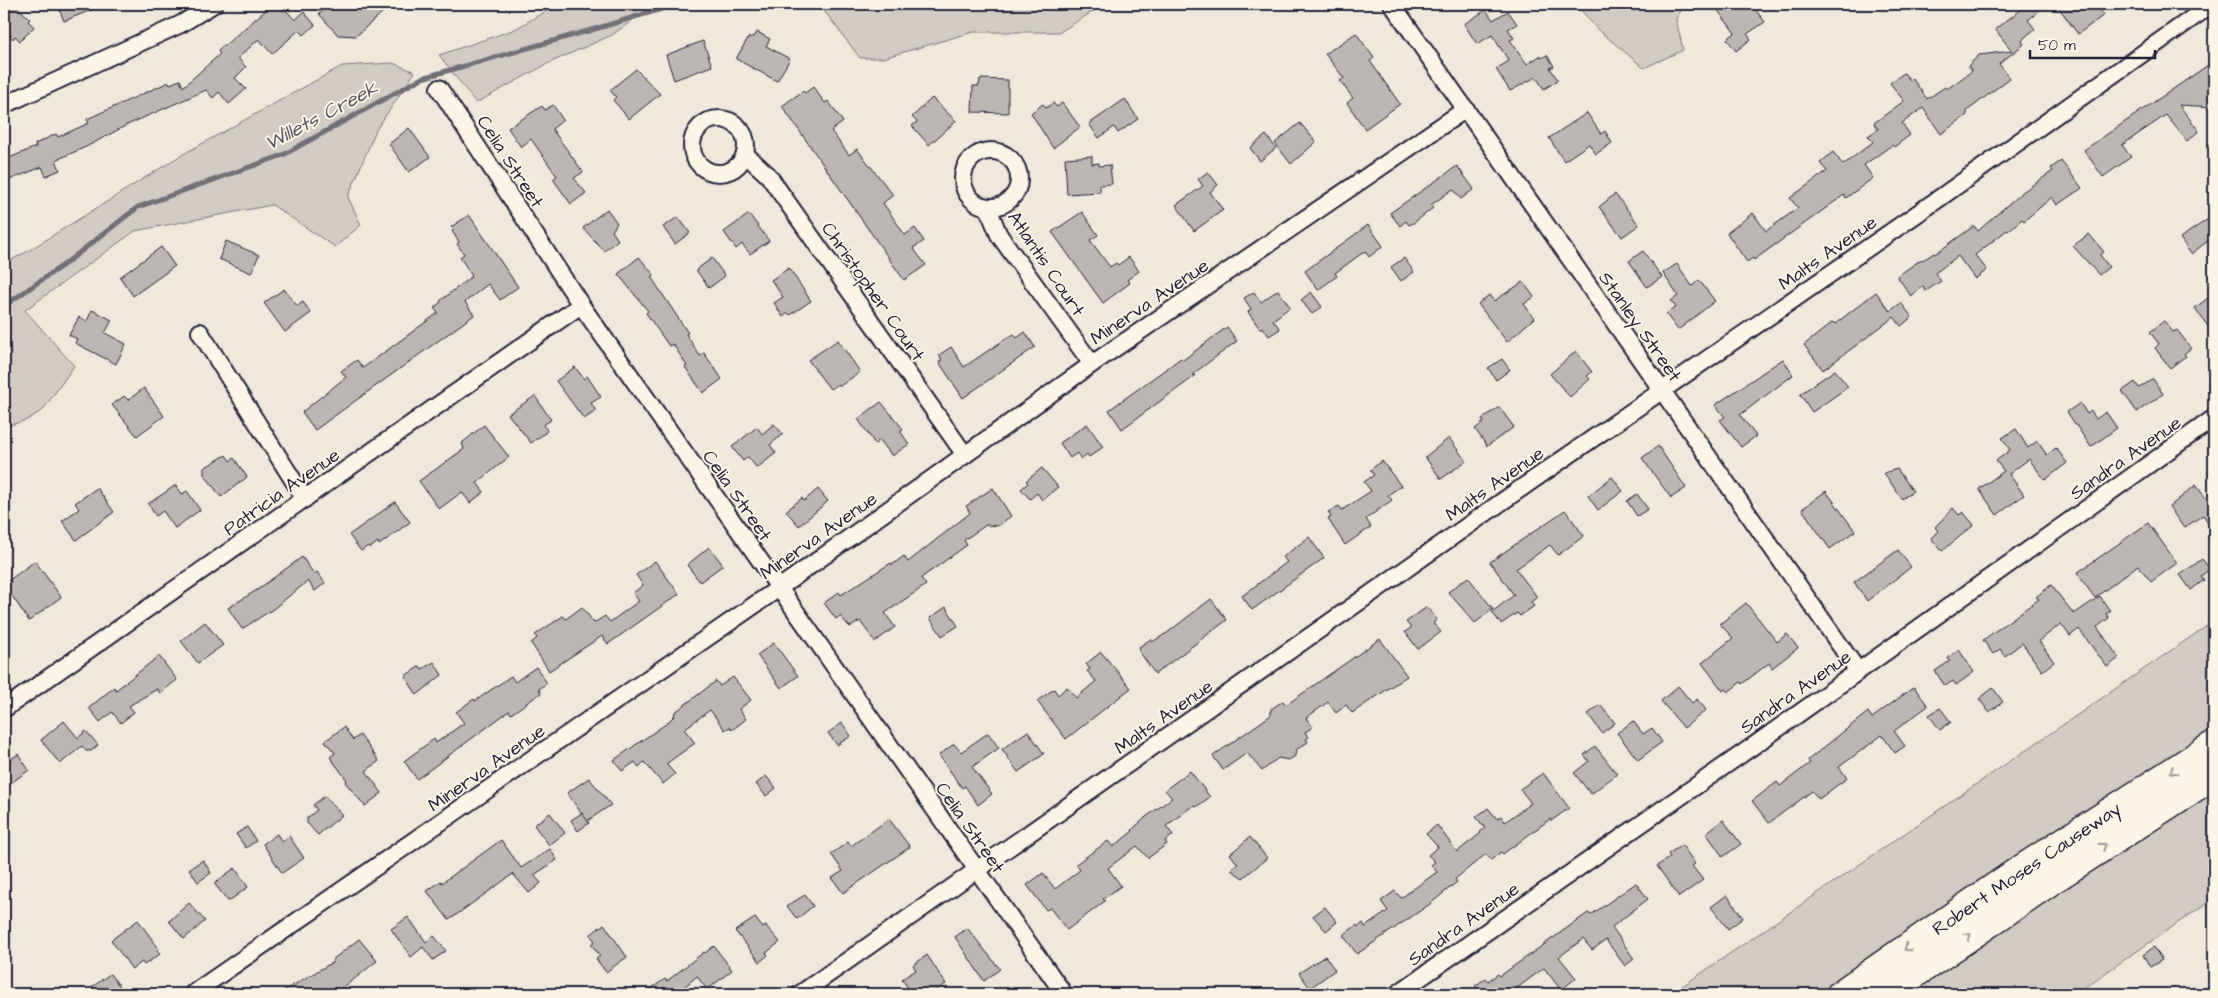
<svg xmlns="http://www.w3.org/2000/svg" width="2218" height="998" font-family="'Architects Daughter',sans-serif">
  <rect width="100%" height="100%" fill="#efe8db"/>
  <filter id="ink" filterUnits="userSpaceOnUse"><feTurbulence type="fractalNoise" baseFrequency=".02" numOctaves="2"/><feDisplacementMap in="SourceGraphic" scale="10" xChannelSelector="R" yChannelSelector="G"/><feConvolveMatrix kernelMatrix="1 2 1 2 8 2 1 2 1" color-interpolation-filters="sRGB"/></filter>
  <g filter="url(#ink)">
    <g fill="#d1cbc3" stroke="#7a767f">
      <path d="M559,4H655L612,35L549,63L476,103L439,55L513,30Z"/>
      <path d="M819,4H1105L1060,32H973L883,58H860Z"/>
      <path d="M1576,4H1685L1676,19L1683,50L1644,68L1597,29Z"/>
      <path d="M393,63L415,72L376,130L348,197L361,225L335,247L272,205L135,231L25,310L74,366L43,410L27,420L4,427V264L28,251L178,157L342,66Z"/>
      <path d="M2214,621V736L2052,840L1825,994H1671Z"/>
      <path d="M2214,789V898L2075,994H1906L1959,957Z"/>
    </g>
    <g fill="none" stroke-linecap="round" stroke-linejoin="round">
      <path stroke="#716f79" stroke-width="5" d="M4,306L66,263L138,207L283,155L422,78L595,29L678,4"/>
    </g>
    <g fill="#bcb7b3" stroke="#22223b">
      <path d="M4,4H14L30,19L28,21L34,27L20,41L15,36L13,39L4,29Z"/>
      <path d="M57,4H106L64,21Z"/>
      <path d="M273,4H280L295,20L304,12L315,25L304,35L299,30L272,54L259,39L238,58L246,67L235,78L246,89L229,104L219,92L213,98L206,90L127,125L86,147L56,160L60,170L46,176L42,167L4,182V160L36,147L35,144L56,134L58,137L89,123L87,119L169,82L170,84L180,80L183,87L220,54L218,51Z"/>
      <path d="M330,4H392L356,36L338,35L319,14Z"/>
      <path d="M1713,4H1751L1765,22L1747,34L1751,39L1736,51L1727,39L1735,33Z"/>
      <path d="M2029,4H2048L2028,20L2035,29L2025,37L2022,41L2024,44L1999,64L2010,78L1967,111V115L1941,134L1923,108L1902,123L1910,135L1894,147L1892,145L1864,165L1873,178L1846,198L1844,195L1754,260L1753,258L1747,262L1727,233L1753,213L1766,231L1798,208L1790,198L1827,171L1820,163L1833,152L1843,165L1873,142L1868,136L1878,129L1874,123L1904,101L1890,83L1904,73L1910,80L1912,78L1927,99L1945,87L1947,89L1972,71L1968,66L1979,55L2012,51L1995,29Z"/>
      <path d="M2056,4H2096L2104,15L2078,34Z"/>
      <path d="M1486,10L1493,20L1508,11L1517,24L1508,29L1514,38L1510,40L1527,64L1540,56L1542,58L1547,55L1554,66L1550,68L1558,80L1544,89L1536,77L1510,91L1496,69L1509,61L1492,35L1477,44L1464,24Z"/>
      <path d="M757,32L770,39L766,46L790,59L777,81L736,59L748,38L755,36Z"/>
      <path d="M1356,33L1374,58L1370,61L1400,104L1365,129L1347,103L1353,98L1340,81L1344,78L1325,54Z"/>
      <path d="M703,41L712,66L674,80L666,55Z"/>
      <path d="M2214,61V107L2179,105L2199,131L2187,141L2166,115L2122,145L2131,157L2103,177L2084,150Z"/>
      <path d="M636,69L660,94L629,119L613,100L616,97L610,90Z"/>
      <path d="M980,79L1008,80V113L972,112L973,86H979Z"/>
      <path d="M813,87L825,103L828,101L843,122L831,131L849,155L857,149L893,195L883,203L905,235L915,228L924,241L913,248L926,265L904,280L782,106L803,91L805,93Z"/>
      <path d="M932,98L956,121L929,145L912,126L917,122L912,117Z"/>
      <path d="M1125,99L1138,119L1118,133L1114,127L1099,138L1089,124Z"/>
      <path d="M1053,103L1057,107L1062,103L1080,127L1053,148L1031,113L1043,104L1046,108Z"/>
      <path d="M553,105L563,120L552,129L583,172L574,178L586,193L571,204L553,179L557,176L531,139L521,147L508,128L542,106L545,110Z"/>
      <path d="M1587,113L1601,134L1605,131L1612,143L1596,154L1589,144L1564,161L1549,138Z"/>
      <path d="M1300,123L1316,142L1291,164L1275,143Z"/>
      <path d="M409,128L430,157L409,172L389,144Z"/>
      <path d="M1266,135L1276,148L1260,161L1250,148Z"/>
      <path d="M1092,156V164L1099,163V166L1110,165L1112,184L1100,185V192L1067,194L1065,158Z"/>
      <path d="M2061,161L2082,188L2057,205L2052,197L2024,221L2022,219L2008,231L2007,230L1975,255L1987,270L1975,279L1958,256L1935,273L1941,281L1926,291L1923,287L1911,296L1897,276L1922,259L1923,260L1934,253L1935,254L1974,226L1978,231L2021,193L2053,171L2051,168Z"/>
      <path d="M1457,166L1474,189L1461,199L1453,189L1431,205L1433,208L1415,222L1409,225L1406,221L1400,226L1390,213Z"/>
      <path d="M1208,172L1218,185L1210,192L1223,210L1194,231L1176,205L1203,186L1198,179Z"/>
      <path d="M1615,194L1639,225L1622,237L1599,207Z"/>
      <path d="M607,209L617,223L612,231L618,240L604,251L583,228Z"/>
      <path d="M1082,212L1098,235L1090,240L1110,267L1116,263L1118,265L1129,257L1139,271L1127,280L1130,283L1103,303L1052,232Z"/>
      <path d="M749,214L769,241L750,254L742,244L736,249L724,232Z"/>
      <path d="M469,215L518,287L500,300L488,284L465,302L474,315L315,430L302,412L346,377L341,371L357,360L363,368L438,313L434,308L441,302L440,301L472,276L460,257L464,254L457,244L459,242L452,231L454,230L451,227Z"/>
      <path d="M2214,215V236L2191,254L2180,238Z"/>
      <path d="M678,217L690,233L675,244L663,227Z"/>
      <path d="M1368,225L1383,246L1369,257L1365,251L1335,273L1337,276L1318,290L1305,271Z"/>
      <path d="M2089,234L2104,252L2100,255L2109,267L2099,275L2073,246Z"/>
      <path d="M226,241L259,255L251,273L219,259Z"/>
      <path d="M161,247L175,266L133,296L120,277Z"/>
      <path d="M1643,251L1662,277L1647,287L1629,261Z"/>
      <path d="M639,257L654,275L651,277L688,333L686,334L700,356L704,353L722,379L703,393L685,367L687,366L673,344L669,346L646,313L648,311L618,274Z"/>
      <path d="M712,258L725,276L709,288L696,270Z"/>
      <path d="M1404,258L1414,272L1401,281L1391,267Z"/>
      <path d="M1677,264L1692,286L1699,280L1715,301L1678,330L1666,314L1676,307L1671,301L1678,296L1663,273Z"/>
      <path d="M789,268L811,301L790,315L788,313L783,317L774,303L783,297L771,280Z"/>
      <path d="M1523,282L1534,297L1524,304L1534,318L1507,342L1478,304L1489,295L1494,301Z"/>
      <path d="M284,289L297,306L303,302L311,313L285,332L264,303Z"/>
      <path d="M1278,290L1290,307L1273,320L1280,329L1269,336L1263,327L1260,329L1248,312L1251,309L1244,298L1254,292L1261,302Z"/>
      <path d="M1311,292L1322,307L1312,314L1301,300Z"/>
      <path d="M1876,292L1890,311L1901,303L1912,317L1901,326L1894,317L1823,370L1804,345L1833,322L1835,324Z"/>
      <path d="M2208,298L2214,306V335L2195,308Z"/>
      <path d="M92,310L112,320L105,333L126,344L116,364L75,343L77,339L69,335L79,317L87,321Z"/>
      <path d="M2164,321L2173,332L2177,330L2191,348L2184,354L2186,356L2170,368L2155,348L2159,344L2150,332Z"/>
      <path d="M1227,327L1237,341L1193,374L1195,376L1122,429L1109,410L1181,358L1183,360Z"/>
      <path d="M1025,332L1035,347L963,398L939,362L942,360L939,355L951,347L964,367L1007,338L1014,334L1017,338Z"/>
      <path d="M838,340L860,372L840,386L838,384L830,389L808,360Z"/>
      <path d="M1576,351L1592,372L1587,376L1590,379L1570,397L1550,374Z"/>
      <path d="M1502,359L1510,370L1496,380L1488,368Z"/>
      <path d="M1783,359L1793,375L1740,415L1756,436L1741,447L1720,420L1725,417L1715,405Z"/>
      <path d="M575,367L584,379L587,376L601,397L591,403L596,411L584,419L556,381Z"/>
      <path d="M1835,370L1848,387L1812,412L1800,394Z"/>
      <path d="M2153,379L2163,394L2137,412L2122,391L2135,382L2139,388Z"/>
      <path d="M144,388L164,416L137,436L112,405L124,396L128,400Z"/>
      <path d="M535,396L551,420L543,425L547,430L545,433L531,443L508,414Z"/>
      <path d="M881,402L903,429L900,431L909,444L892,456L880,440L875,444L858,419Z"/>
      <path d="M2080,403L2087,414L2091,411L2096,419L2106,412L2117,428L2091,447L2067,412Z"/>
      <path d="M1499,407L1514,427L1487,446L1475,429L1484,422L1482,419Z"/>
      <path d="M774,424L783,434L770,445L776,453L757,468L748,457L743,461L732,447L757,427L762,434Z"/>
      <path d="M1087,424L1103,447L1089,457L1087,454L1081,459L1077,453L1070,458L1060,443Z"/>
      <path d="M484,425L509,457L477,483L484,492L470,503L462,492L439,509L419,481L464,449L462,443Z"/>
      <path d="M2016,429L2028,448L2037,441L2047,455L2056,448L2067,463L2045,480L2029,459L2009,474L2024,495L1997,515L1979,489L2004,471L1996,461L2010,450L2002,438Z"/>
      <path d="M1449,438L1466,461L1441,479L1425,457Z"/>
      <path d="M1658,446L1686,488L1671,498L1642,458Z"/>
      <path d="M226,455L230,461L234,458L247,477L221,497L204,474V468Z"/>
      <path d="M1382,461L1401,486L1388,495L1392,500L1366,519L1371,527L1345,545L1328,519L1331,517L1328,512L1339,506L1342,510L1371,491L1364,482L1374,475L1370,470Z"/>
      <path d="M1042,468L1058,487L1042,500L1037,493L1030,499L1021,489L1028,483L1026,481Z"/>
      <path d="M1897,469L1913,491L1902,499L1884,473Z"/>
      <path d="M1612,477L1623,491L1598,510L1588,496Z"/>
      <path d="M176,485L182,494L187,491L200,510L175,528L163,511L156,516L148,504Z"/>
      <path d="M2196,485L2214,509V531L2203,515L2184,528L2169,507Z"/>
      <path d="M97,488L114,512L76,540L62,521L79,509L75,503Z"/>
      <path d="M993,488L1011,516L998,526L986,525L964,540L967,545L921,578L926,585L885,613L895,627L875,642L860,621L850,627L840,616L836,619L824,603L839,592L841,595L891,563L892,565L904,556L908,562L970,513L966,506Z"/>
      <path d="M818,489L828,501L799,526L786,511L802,498L804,501Z"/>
      <path d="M1826,491L1855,531L1830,549L1802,509Z"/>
      <path d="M1637,494L1648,509L1637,516L1627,501Z"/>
      <path d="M395,502L410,522L379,545L378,542L370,548L368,546L361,551L349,535Z"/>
      <path d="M1953,508L1959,515L1963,512L1974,525L1942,551L1931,538L1938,531L1935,527Z"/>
      <path d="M1565,510L1584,536L1558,555L1550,545L1516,569L1537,597L1531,602L1534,606L1520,616L1517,613L1501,624L1492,612L1514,595L1490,562Z"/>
      <path d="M2148,523L2177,563L2151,582L2138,565L2095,598L2077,573Z"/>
      <path d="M1309,537L1324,558L1252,610L1242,596L1287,562L1283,557Z"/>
      <path d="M709,547L723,565L700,582L687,565Z"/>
      <path d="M1898,550L1911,567L1867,601L1854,582Z"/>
      <path d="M302,557L314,574L317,572L325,583L315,591L308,581L273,609L242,629L228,608L257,590Z"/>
      <path d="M2202,559L2210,569L2201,576L2204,580L2191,590L2180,575Z"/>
      <path d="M35,561L61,597L29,621L4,584Z"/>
      <path d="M655,561L679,594L608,644L602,636L549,671L531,643L537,638L535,635L563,616L566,619L582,607L594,623L605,616L610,622L639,601L633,593L643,585L636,575Z"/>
      <path d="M1468,577L1493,609L1475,623L1448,592Z"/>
      <path d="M2051,585L2074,614L2100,596L2110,611L2106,614L2109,618L2097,627L2119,658L2107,667L2079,629L2070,636L2061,624L2039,641L2054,662L2042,671L2022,643L2005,656L2000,649L1993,654L1983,640L2039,599L2036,597Z"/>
      <path d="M1211,599L1227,620L1155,674L1139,651L1140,650L1139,647L1151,639L1152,642L1167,633Z"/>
      <path d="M1746,603L1777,642L1787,634L1798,648L1772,668L1769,663L1742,684L1741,682L1728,692L1725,689L1723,691L1702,663L1733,638L1720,624Z"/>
      <path d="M946,607L958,626L942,636L930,618Z"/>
      <path d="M1427,607L1437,620L1433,623L1441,632L1418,649L1405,632L1411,628L1406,622Z"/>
      <path d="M205,622L223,645L198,663L181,641Z"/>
      <path d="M1380,639L1407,676L1352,713L1346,705L1336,713L1328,702L1306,718L1313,727L1305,732L1309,737L1306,739L1308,742L1296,750L1295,756L1289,760L1278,758L1262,771L1247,753L1223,770L1213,756L1271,715V709L1283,701L1286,705Z"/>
      <path d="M774,643L798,676L781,688L757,655Z"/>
      <path d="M1959,650L1974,672L1956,685L1953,681L1945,686L1935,671L1950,661L1948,658Z"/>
      <path d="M1101,652L1131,688L1066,739L1037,701L1054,689L1058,695L1067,687L1076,698L1096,681L1087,671L1090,669L1086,664Z"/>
      <path d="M159,656L177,680L160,693L157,689L129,706L134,712L121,723L112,712L100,722L89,708L114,687L116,690Z"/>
      <path d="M434,662L442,675L417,695L405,676L420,666L422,669Z"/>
      <path d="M536,667L547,683L539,689L541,693L511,714L509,711L417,779L404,761L434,739L436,743L464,723L456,712L474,699L475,701L511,676L515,682Z"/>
      <path d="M733,677L751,700L739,709L746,719L732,730L730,727L725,730L710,710L684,729L695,743L666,764L675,774L663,784L644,762L639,767L635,762L622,771L614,760L667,723L675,715L674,713L716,681L720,686Z"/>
      <path d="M1678,686L1692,703L1697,699L1706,710L1684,728L1661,701Z"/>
      <path d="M1914,687L1928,706L1894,731L1905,746L1895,753L1882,735L1839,767L1847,778L1819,799L1812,791L1769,823L1752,801L1777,782L1780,786L1810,763L1808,760L1868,712L1872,718Z"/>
      <path d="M1993,688L2003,702L1989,712L1979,699Z"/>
      <path d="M1600,705L1615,723L1602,733L1588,714Z"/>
      <path d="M1940,708L1951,722L1940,730L1929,715Z"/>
      <path d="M64,721L78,738L86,731L98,745L91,751H86L82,746L60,764L41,740Z"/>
      <path d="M1633,721L1643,734L1652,728L1662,742L1638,760L1617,733Z"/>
      <path d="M842,723L851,736L837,745L828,733Z"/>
      <path d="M344,727L353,740L360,735L379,761L366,771L382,793L365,806L345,782L347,780L330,757L335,753L325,741Z"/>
      <path d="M1028,731L1044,754L1018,772L1002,749Z"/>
      <path d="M988,733L999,748L972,767L992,794L978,805L965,786L962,788L939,755L954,744L961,752Z"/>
      <path d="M1595,746L1617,774L1591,794L1574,773L1589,761L1584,755Z"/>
      <path d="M18,754L29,770L4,788V764Z"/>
      <path d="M1190,771L1210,797L1196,807L1194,805L1166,826L1173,835L1165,841L1167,844L1148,858L1137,846L1108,868L1121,886L1103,899L1105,901L1067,930L1050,908L1046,910L1027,885L1043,873L1055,889L1080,870L1076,864L1108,841L1113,847L1133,831L1132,830L1146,817L1172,798L1165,790Z"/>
      <path d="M1543,773L1569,808L1551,821L1550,819L1503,854L1501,852L1491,860L1486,854L1455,879L1457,882L1430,904L1357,954L1343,935L1357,925L1358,927L1363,923L1365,927L1388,911L1381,901L1395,891L1401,898L1437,872L1431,865L1435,862L1428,855L1438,847L1426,834L1437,825L1457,852L1481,833L1480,832L1485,828L1476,817L1488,808L1497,819L1501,816L1505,822L1531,803L1520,789Z"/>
      <path d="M766,776L776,788L766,796L756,784Z"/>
      <path d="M589,778L611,805L587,821L567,793Z"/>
      <path d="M325,796L342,815L318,835L307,823V818L317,810L313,805Z"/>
      <path d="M550,813L565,833L549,845L534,825Z"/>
      <path d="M582,813L589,823L578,831L571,820Z"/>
      <path d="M889,819L910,847L843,893L832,878L843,871L831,854L848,842L851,846Z"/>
      <path d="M1723,820L1741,844L1723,857L1706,833Z"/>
      <path d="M247,827L256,841L246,848L236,834Z"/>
      <path d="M277,834L282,842L289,836L304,858L282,873L263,844Z"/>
      <path d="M1250,837L1267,858L1243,878L1231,870L1238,864L1230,854Z"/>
      <path d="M501,840L521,868L550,849L557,860L534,875L541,883L529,893L513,874L449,920L427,891L441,881L442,883Z"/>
      <path d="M1682,845L1695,864L1692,866L1703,880L1679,897L1657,866L1670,857L1668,854Z"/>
      <path d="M203,860L211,873L198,882L189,869Z"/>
      <path d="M235,868L248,887L229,901L227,900L214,883Z"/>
      <path d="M1636,883L1648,899L1612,927L1634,959L1625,966L1606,940L1592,950L1583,939L1559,957L1576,978L1561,990L1544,968L1509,994H1470L1477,989L1475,986L1486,978L1488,981L1498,974L1500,976L1588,913L1591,915Z"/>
      <path d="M805,895L813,906L797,919L787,906Z"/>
      <path d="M1727,895L1743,918L1728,929L1711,907Z"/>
      <path d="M189,903L205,921L184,939L169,921Z"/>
      <path d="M1325,907L1337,922L1326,931L1313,916Z"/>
      <path d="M408,917L426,942L434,936L446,951L433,960L423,947L411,957L391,929Z"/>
      <path d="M755,918L763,928L766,926L780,942L766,953L768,955L760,962L735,931Z"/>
      <path d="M138,920L159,949L157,950L160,954L144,965L142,962L132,969L111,940Z"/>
      <path d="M604,924L627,957L606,972L596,959L600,956L591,944L595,941L590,935Z"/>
      <path d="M967,928L1000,969L984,981L955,937Z"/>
      <path d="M359,939L377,961L335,994H278L333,962L332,960Z"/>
      <path d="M714,946L732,970L707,990L697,976L676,994H643L665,979L667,981L704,952L705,953Z"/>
      <path d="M2154,947L2162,960L2150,967L2143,955Z"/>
      <path d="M927,955L946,984L929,994H912L902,979L916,970L913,965Z"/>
      <path d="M1325,956L1335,970L1310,988L1299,973Z"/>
      <path d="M110,974L126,994H98L92,987Z"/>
    </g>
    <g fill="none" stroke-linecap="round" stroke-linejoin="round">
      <g stroke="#22223b" stroke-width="20">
        <g id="minor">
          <path d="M1392,4L1858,671"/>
          <path d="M439,88L581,305L1064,994"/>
          <path d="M4,105L181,24L214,4"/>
          <circle cx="719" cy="146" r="27"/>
          <circle cx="991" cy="179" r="28"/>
          <path d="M746,155L768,175L965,455"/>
          <path d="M988,208L999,235L1092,364"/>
          <path d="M200,332L305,499"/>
          <path d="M4,709L581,305"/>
          <path d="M192,994L779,588L1092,364L1466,109"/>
          <path d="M800,994L1530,482L1934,202L2212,4"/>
          <path d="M1397,994L1756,744L2214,418"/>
        </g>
      </g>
      <g stroke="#22223b" stroke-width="31">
        <g id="motorway">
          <path d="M1841,994L2014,874L2214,745"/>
          <path d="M1885,994L2055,878L2214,775"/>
        </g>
      </g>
      <use href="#minor" stroke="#fcf5e5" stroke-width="16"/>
      <use href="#motorway" stroke="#fcf5e5" stroke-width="28"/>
    </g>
    <defs><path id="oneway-chevron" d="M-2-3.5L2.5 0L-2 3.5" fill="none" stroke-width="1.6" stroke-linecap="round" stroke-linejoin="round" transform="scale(1.25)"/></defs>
    <g stroke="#9a9698">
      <use href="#oneway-chevron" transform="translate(2173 771) rotate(147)"/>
      <use href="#oneway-chevron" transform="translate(2103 846) rotate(-33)"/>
      <use href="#oneway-chevron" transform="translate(1968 936) rotate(-34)"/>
      <use href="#oneway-chevron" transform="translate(1907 948) rotate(145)"/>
    </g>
  </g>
  <g text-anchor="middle" stroke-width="4" stroke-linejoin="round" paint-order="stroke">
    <g font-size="19" fill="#22223b" stroke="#fcf5e5">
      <text transform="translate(511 161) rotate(57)" y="7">Celia Street</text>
      <text transform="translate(1827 252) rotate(-35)" y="7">Malts Avenue</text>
      <text transform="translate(1047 263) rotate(56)" y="7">Atlantis Court</text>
      <text transform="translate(874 291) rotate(55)" y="7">Christopher Court</text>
      <text transform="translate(1149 301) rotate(-34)" y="7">Minerva Avenue</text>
      <text transform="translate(1641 326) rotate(55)" y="7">Stanley Street</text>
      <text transform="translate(2125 457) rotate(-35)" y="7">Sandra Avenue</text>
      <text transform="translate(1494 483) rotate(-35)" y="7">Malts Avenue</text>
      <text transform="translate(281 491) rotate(-35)" y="7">Patricia Avenue</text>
      <text transform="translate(738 495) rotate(55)" y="7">Celia Street</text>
      <text transform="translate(818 535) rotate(-35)" y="7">Minerva Avenue</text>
      <text transform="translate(1795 691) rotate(-35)" y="7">Sandra Avenue</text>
      <text transform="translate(1163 716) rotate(-35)" y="7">Malts Avenue</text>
      <text transform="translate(486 767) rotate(-35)" y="7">Minerva Avenue</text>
      <text transform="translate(971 827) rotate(55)" y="7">Celia Street</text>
      <text transform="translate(2026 868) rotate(-34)" y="7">Robert Moses Causeway</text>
      <text transform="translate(1463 923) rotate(-35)" y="7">Sandra Avenue</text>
    </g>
    <g font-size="20" font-style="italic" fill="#575564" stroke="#fcf5e5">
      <text transform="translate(321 115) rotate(-28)" y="7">Willets Creek</text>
    </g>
  </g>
  <rect width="2218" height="998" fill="none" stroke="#fcf5e5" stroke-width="20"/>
  <rect x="10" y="10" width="2198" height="978" fill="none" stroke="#22223b" stroke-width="2" filter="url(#ink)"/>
  <path d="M2030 50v8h125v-8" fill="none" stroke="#22223b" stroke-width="2.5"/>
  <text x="2038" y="50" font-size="15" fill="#22223b" stroke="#fcf5e5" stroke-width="4" paint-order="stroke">50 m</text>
</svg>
